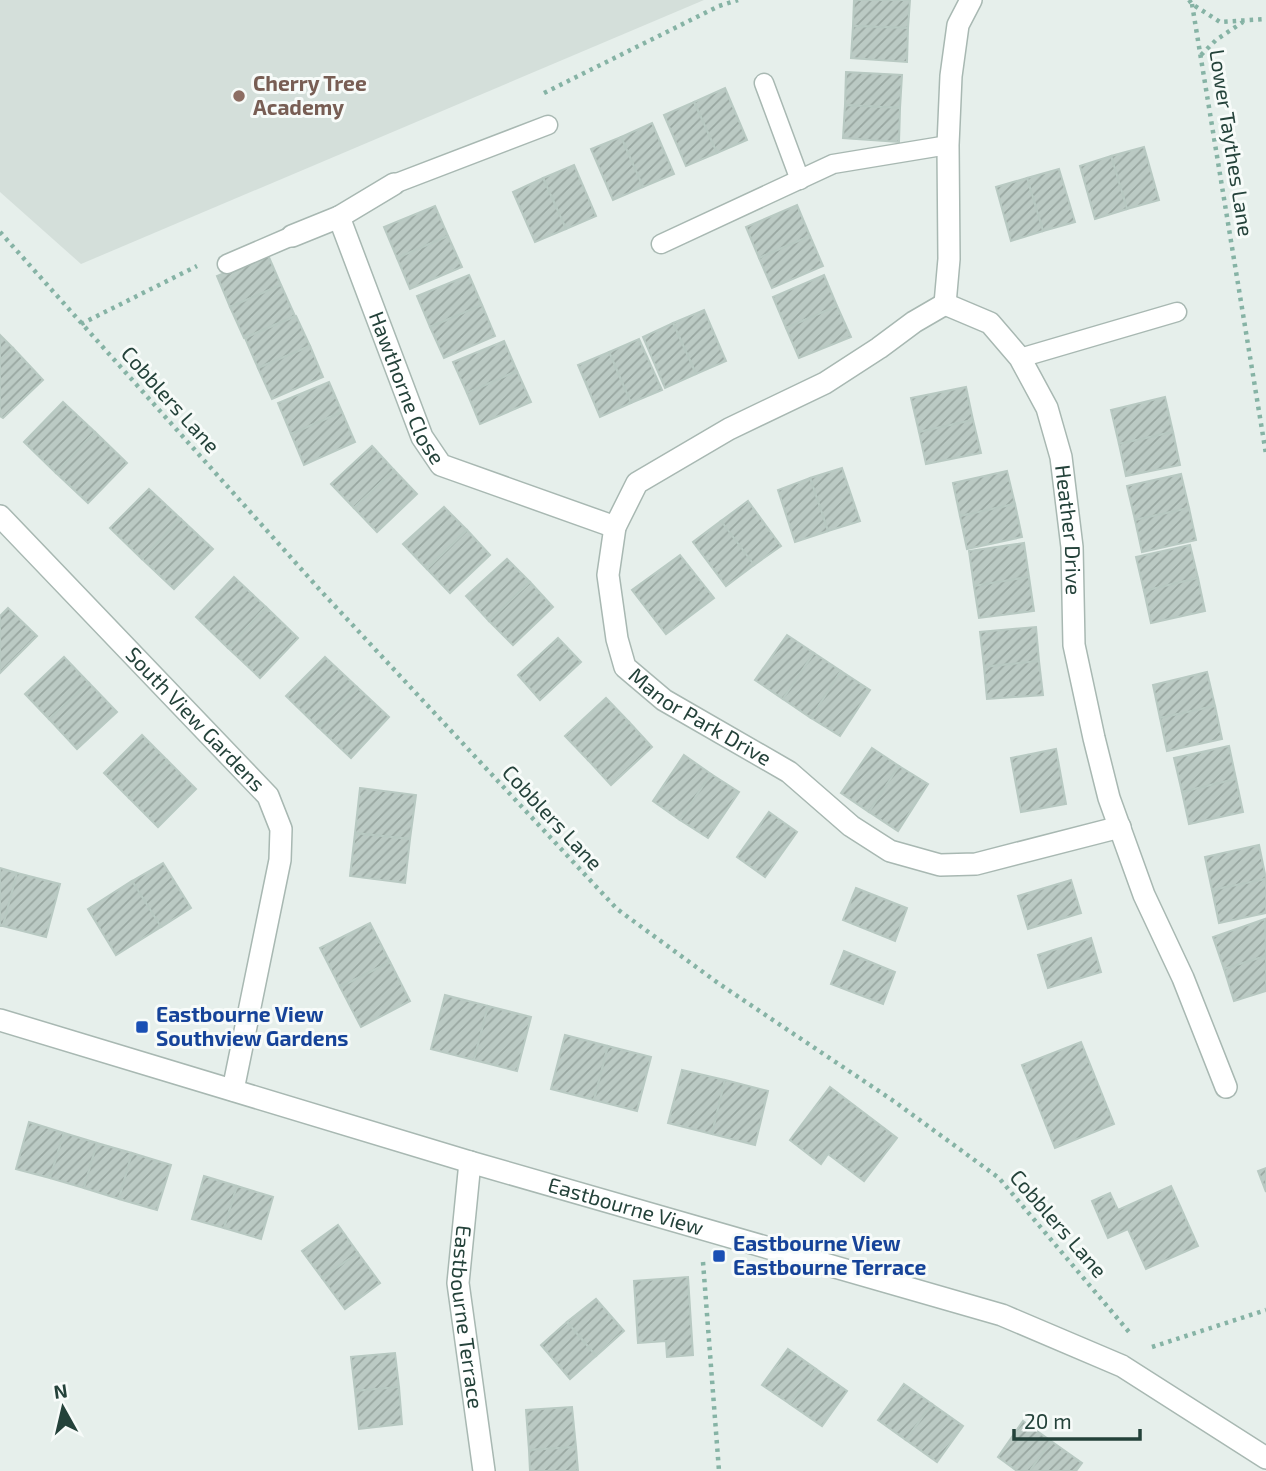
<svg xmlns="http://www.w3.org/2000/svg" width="1266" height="1471" font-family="'Exo 2',sans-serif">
  <defs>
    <pattern id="building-hatch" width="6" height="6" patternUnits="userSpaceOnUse" patternTransform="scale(1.75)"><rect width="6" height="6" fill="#bbcac4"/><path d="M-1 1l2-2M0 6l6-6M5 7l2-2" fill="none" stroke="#98a6a0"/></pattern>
  </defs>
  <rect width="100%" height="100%" fill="#e6efeb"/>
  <path fill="#d4dfda" d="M0,0H704L81,264L0,192Z"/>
  <g fill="url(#building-hatch)" stroke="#b8c9c2" stroke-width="2">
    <path d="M854,0H910L908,28L853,26Z"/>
    <path d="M853,26L908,28L907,62L851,58Z"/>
    <path d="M846,72L902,75L900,108L845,105Z"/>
    <path d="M725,88L747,140L717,153L694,102Z"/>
    <path d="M694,102L717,153L686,166L664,115Z"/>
    <path d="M845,105L900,108L899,142L843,138Z"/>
    <path d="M652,123L674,174L643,187L621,137Z"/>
    <path d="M621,137L643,187L613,200L591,149Z"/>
    <path d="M1144,147L1159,200L1127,209L1111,156Z"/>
    <path d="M1111,156L1127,209L1095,219L1080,166Z"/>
    <path d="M574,165L596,216L566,229L543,178Z"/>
    <path d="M1059,169L1075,222L1043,231L1027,178Z"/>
    <path d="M543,178L566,229L535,242L513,192Z"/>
    <path d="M1027,178L1043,231L1011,241L996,187Z"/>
    <path d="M797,205L810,236L759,258L746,227Z"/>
    <path d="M435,206L448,236L397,258L384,227Z"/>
    <path d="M448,236L462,267L410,289L397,258Z"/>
    <path d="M810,236L823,266L772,288L759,258Z"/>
    <path d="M268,255L281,285L230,307L217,276Z"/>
    <path d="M469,275L482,305L430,327L417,296Z"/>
    <path d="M824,275L837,306L786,328L773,297Z"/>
    <path d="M281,285L295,316L244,338L230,307Z"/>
    <path d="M482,305L495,336L444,358L430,327Z"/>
    <path d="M837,306L851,337L799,358L786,328Z"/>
    <path d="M704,310L726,361L696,374L673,323Z"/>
    <path d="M296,316L310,346L258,368L245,338Z"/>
    <path d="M673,323L696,374L665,388L643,337Z"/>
    <path d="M0,335L13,348L0,360Z"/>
    <path d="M639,339L662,390L631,403L609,352Z"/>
    <path d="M504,341L517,371L467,393L453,362Z"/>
    <path d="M310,346L323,377L272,399L258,368Z"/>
    <path d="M13,348L43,380L3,418L0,416V360Z"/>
    <path d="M609,352L631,403L600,417L578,365Z"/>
    <path d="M517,371L531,402L480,424L467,393Z"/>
    <path d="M329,382L342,412L291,434L278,403Z"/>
    <path d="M966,387L973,420L919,432L911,398Z"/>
    <path d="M1165,397L1173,432L1119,444L1111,410Z"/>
    <path d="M63,402L95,432L56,473L24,442Z"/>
    <path d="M342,412L355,442L304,465L291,434Z"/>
    <path d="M973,420L981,453L926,464L919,432Z"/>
    <path d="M95,432L127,463L88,503L56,473Z"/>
    <path d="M1173,432L1180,465L1126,476L1119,444Z"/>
    <path d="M372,446L394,470L354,508L331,484Z"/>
    <path d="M842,468L860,521L828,531L810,478Z"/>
    <path d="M394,470L417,494L377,532L354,508Z"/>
    <path d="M1007,471L1015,504L960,516L953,483Z"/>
    <path d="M1181,474L1189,508L1135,520L1127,486Z"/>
    <path d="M810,478L828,531L795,542L778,490Z"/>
    <path d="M149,489L181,519L142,559L110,528Z"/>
    <path d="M748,501L781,546L754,565L721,521Z"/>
    <path d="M1015,504L1022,537L967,549L960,516Z"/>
    <path d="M444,507L467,530L427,569L403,544Z"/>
    <path d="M1189,508L1196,540L1142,552L1135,520Z"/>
    <path d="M181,519L213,549L174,589L142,559Z"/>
    <path d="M721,521L754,565L726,586L693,542Z"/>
    <path d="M467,530L490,555L450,593L427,569Z"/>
    <path d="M1024,543L1029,577L974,586L969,551Z"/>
    <path d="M1190,545L1198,578L1144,591L1136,557Z"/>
    <path d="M680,555L714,598L666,634L632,590Z"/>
    <path d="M507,559L530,582L489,621L466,596Z"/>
    <path d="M234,577L266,607L228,648L196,617Z"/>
    <path d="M1029,577L1034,611L979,618L974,586Z"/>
    <path d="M1198,578L1205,611L1151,623L1144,591Z"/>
    <path d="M530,582L553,607L513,645L489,621Z"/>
    <path d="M266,607L298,638L260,678L228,648Z"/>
    <path d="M8,608L37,636L0,673V616Z"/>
    <path d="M1036,627L1039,661L984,667L980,632Z"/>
    <path d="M787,635L814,653L783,699L755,680Z"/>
    <path d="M558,638L581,662L540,700L518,675Z"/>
    <path d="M814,653L841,671L811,718L783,699Z"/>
    <path d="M64,657L89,683L49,719L25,694Z"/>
    <path d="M325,657L357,687L318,727L286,696Z"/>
    <path d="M1039,661L1043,695L987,699L984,667Z"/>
    <path d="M841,671L870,690L840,736L811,718Z"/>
    <path d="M1207,672L1215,706L1160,718L1153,685Z"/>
    <path d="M89,683L117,712L77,749L49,719Z"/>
    <path d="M357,687L389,717L351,758L318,727Z"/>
    <path d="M606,698L629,722L588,760L565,736Z"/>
    <path d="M1215,706L1222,739L1167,751L1160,718Z"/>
    <path d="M629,722L652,747L611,785L588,760Z"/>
    <path d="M142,735L167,760L129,798L104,773Z"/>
    <path d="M1229,746L1236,779L1182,792L1174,758Z"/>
    <path d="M872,748L899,766L869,812L841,793Z"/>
    <path d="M1056,749L1066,804L1021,812L1011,758Z"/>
    <path d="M684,755L711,774L680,820L653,801Z"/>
    <path d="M167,760L196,789L158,827L129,798Z"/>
    <path d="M899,766L928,784L898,831L869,812Z"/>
    <path d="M711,774L739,792L708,838L680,820Z"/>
    <path d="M1236,779L1243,812L1189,824L1182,792Z"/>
    <path d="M360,788L416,795L410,839L355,833Z"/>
    <path d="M769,812L797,832L765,877L737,857Z"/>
    <path d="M355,833L410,839L405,883L350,876Z"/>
    <path d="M1259,845L1266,879L1212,890L1205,857Z"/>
    <path d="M163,863L191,908L161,927L132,881Z"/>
    <path d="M0,868L17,873L3,926H0Z"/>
    <path d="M17,873L60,884L46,937L3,926Z"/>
    <path d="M1266,879V913L1219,923L1212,890Z"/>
    <path d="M1071,880L1081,913L1028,929L1018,896Z"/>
    <path d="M132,881L161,927L116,955L88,909Z"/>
    <path d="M856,888L907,908L895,941L843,920Z"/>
    <path d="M1265,919L1266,956L1224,969L1213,937Z"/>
    <path d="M370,923L390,962L340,987L320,948Z"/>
    <path d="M1091,938L1101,972L1048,988L1038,955Z"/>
    <path d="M844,951L895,972L883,1004L831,984Z"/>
    <path d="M1266,956V991L1234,1001L1224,969Z"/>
    <path d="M390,962L410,1001L361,1027L340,987Z"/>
    <path d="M445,995L488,1006L474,1060L431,1049Z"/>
    <path d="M488,1006L531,1017L517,1071L474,1060Z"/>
    <path d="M565,1035L608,1046L594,1100L551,1089Z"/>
    <path d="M1081,1042L1114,1124L1055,1148L1022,1065Z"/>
    <path d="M608,1046L651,1057L637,1111L594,1100Z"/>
    <path d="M682,1070L725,1080L712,1134L668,1123Z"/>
    <path d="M725,1080L768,1091L755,1145L712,1134Z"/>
    <path d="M830,1087L897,1138L864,1181L828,1154L821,1164L790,1140Z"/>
    <path d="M29,1122L64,1133L50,1178L16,1169Z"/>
    <path d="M64,1133L97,1143L84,1188L50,1178Z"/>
    <path d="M97,1143L132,1153L119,1199L84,1188Z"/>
    <path d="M132,1153L171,1165L157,1210L119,1199Z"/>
    <path d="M1266,1168V1192L1258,1171Z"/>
    <path d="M204,1176L237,1186L224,1228L192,1219Z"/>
    <path d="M237,1186L273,1197L261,1239L224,1228Z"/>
    <path d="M1171,1186L1198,1246L1146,1269L1128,1229L1108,1238L1092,1201L1110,1193L1118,1210Z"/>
    <path d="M338,1225L358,1253L322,1278L302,1251Z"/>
    <path d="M358,1253L380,1283L345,1309L322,1278Z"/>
    <path d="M688,1277L693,1355L667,1357L666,1341L638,1343L634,1281Z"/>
    <path d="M596,1299L624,1331L596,1356L567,1322Z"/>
    <path d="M567,1322L596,1356L570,1379L541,1345Z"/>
    <path d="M788,1349L816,1369L790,1404L762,1385Z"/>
    <path d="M395,1353L399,1387L355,1391L351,1357Z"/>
    <path d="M816,1369L847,1391L822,1426L790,1404Z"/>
    <path d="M904,1384L932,1404L906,1440L878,1420Z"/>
    <path d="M399,1387L402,1424L359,1429L355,1391Z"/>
    <path d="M932,1404L963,1426L937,1462L906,1440Z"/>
    <path d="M572,1407L576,1447L529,1450L526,1410Z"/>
    <path d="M1023,1421L1051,1441L1030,1471H1017L998,1457Z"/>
    <path d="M1051,1441L1082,1463L1076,1471H1030Z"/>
    <path d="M576,1447L578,1471H530L529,1450Z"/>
  </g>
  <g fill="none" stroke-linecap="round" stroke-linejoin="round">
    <g stroke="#a8b8b2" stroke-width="21">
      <g id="service">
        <path d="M764,83L800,180"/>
        <path d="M394,184L548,125"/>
        <path d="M661,244L833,164L948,145"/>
        <path d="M227,264L292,236"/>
        <path d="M1020,358L1177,312"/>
      </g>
    </g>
    <g stroke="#a8b8b2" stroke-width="24">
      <g id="minor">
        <path id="s1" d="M971,0L958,25L951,76L948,145L949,259L945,304L990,323L1020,358L1047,408L1061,457L1072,547L1074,645L1094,738L1109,798L1144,895L1183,978L1226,1087"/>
        <path id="s2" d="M394,184L339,217L422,437L441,465L615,527"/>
        <path d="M292,236L339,217"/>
        <path id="s3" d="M945,304L914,322L879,348L825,383L729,429L637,483L615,527L608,575L617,639L625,667L664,700L789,772L851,826L890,851L940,865L976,864L1120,827"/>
        <path id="s4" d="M0,516L268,796L281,829L280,860L233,1090"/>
        <path id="s5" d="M470,1162L458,1283L484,1471"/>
      </g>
    </g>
    <g stroke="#a8b8b2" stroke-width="24">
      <g id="tertiary">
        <path id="s6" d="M0,1020L470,1162L1002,1315L1122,1366L1266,1458"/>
      </g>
    </g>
    <g stroke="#86b3a5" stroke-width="4.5" stroke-dasharray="3.5 5" stroke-linecap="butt">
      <path d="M1189,0L1192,4L1220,22L1266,19"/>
      <path d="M1192,4L1266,454"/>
      <path d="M1201,55L1216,40L1243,22"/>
      <path d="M544,93L719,6L738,0"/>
      <path d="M0,232L320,590L617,909L718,983L895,1102L999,1178L1129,1332"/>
      <path d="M81,324L197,266"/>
      <path d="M703,1262L719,1471"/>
      <path d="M1152,1347L1266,1310"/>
    </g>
    <use href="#service" stroke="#fff" stroke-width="18"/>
    <use href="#minor" stroke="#fff" stroke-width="21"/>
    <use href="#tertiary" stroke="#fff" stroke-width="21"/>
  </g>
  <circle fill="#8d6e63" stroke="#f7fbf9" stroke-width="2.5" cx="239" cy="96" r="7"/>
  <g fill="#1a4fb4" stroke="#f7fbf9" stroke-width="2.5">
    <rect x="135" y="1020" width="14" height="14" rx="3.5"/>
    <rect x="712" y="1249" width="14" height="14" rx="3.5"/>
  </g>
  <g text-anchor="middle" stroke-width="6" stroke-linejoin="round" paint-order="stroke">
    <g font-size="21" font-weight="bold" fill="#785e54" stroke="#f7fbf9" text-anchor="start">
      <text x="253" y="91">Cherry Tree<tspan x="253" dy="24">Academy</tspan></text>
    </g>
    <g font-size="21" fill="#24423a" stroke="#f7fbf9">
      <text transform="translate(1231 143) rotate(81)" y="7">Lower Taythes Lane</text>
      <text dy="7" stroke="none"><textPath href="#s2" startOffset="248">Hawthorne Close</textPath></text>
      <text transform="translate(170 400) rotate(48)" y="7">Cobblers Lane</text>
      <text dy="7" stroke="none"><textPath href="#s1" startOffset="584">Heather Drive</textPath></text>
      <text dy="7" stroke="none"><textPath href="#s3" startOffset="639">Manor Park Drive</textPath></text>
      <text dy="7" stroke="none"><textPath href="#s4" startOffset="282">South View Gardens</textPath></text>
      <text transform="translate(552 818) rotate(47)" y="7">Cobblers Lane</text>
      <text dy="7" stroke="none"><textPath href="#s6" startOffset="653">Eastbourne View</textPath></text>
      <text transform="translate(1058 1224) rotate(49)" y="7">Cobblers Lane</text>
      <text dy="7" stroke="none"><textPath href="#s5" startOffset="156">Eastbourne Terrace</textPath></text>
    </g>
    <g font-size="21" font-weight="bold" fill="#164399" stroke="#f7fbf9" text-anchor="start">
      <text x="156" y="1022">Eastbourne View<tspan x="156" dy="24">Southview Gardens</tspan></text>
      <text x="733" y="1251">Eastbourne View<tspan x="733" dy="24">Eastbourne Terrace</tspan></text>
    </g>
  </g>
  <g transform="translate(63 1408) rotate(352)" stroke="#f7fbf9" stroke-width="5" paint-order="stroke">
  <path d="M0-5L12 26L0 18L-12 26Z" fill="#24423a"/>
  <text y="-10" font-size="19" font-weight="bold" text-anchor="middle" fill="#24423a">N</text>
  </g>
  <path d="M1014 1429v10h126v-10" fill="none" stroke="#24423a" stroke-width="3.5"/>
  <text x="1024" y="1429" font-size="21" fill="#24423a" stroke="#f7fbf9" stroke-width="5" paint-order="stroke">20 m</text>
</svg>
